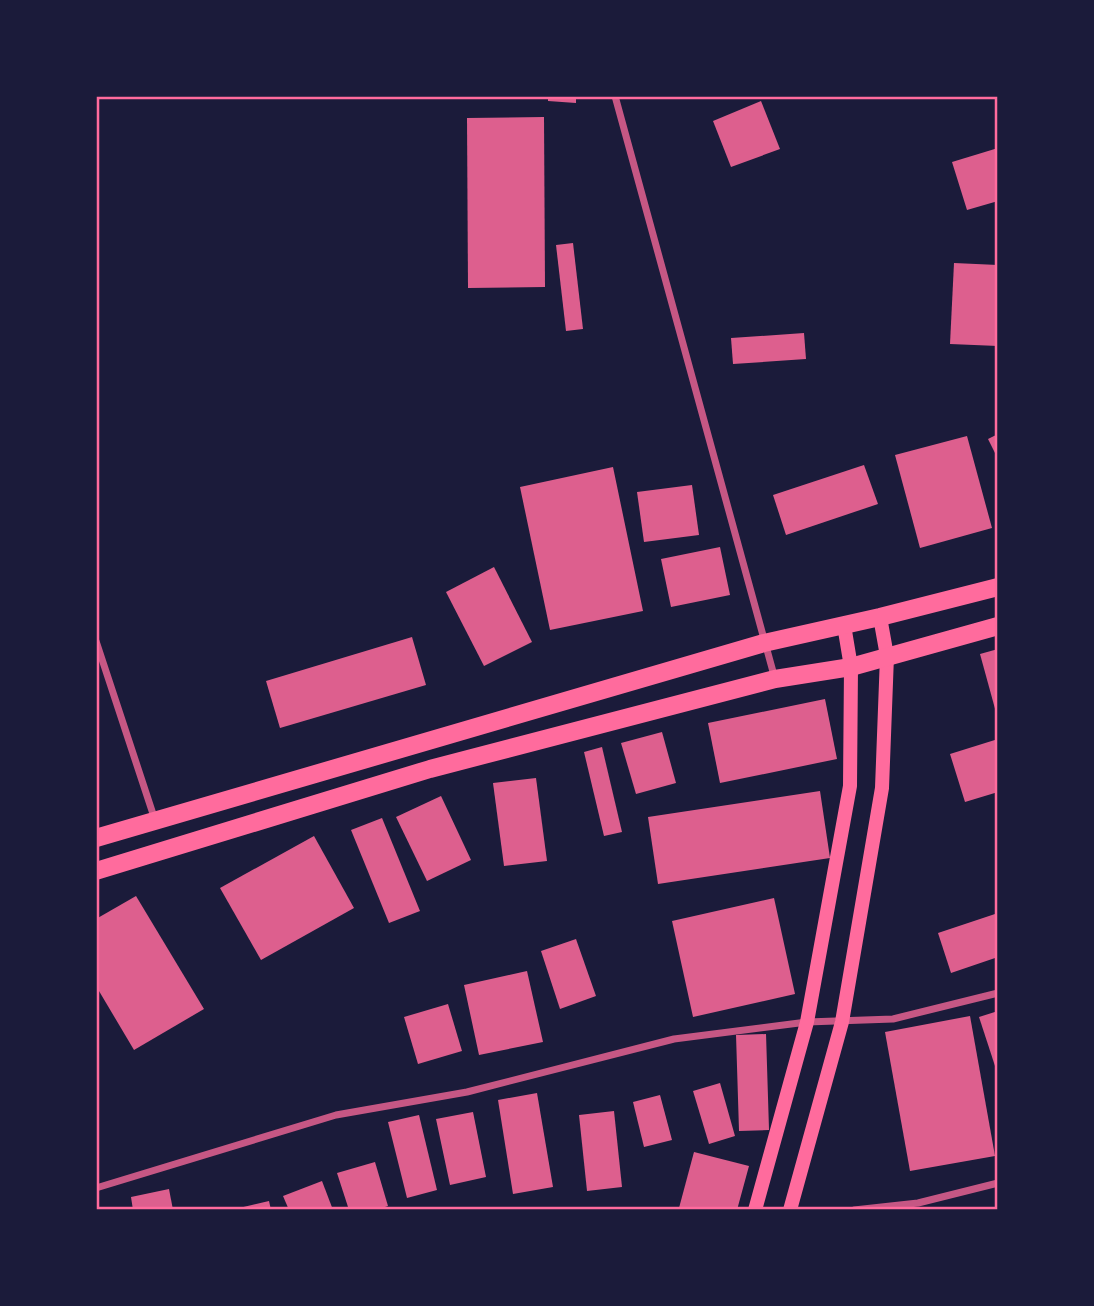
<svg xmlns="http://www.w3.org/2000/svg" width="1094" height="1306" font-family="'Crimson Pro',serif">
  <rect width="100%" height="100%" fill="#1b1b3a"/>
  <g fill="#dd5f8e">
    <path d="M548,96H576V103L548,101Z"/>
    <path d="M761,101L780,149L731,167L713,121Z"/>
    <path d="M544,117L545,287L468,288L467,118Z"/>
    <path d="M998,148V201L967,210L952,162Z"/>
    <path d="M573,243L583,329L566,331L556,245Z"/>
    <path d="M954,263L998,265V346L950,344Z"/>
    <path d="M804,333L806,359L733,364L731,338Z"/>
    <path d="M998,434V459L988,439Z"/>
    <path d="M967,436L992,528L920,548L895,455Z"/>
    <path d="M864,465L878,504L786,535L773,495Z"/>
    <path d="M613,467L643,611L550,630L520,487Z"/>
    <path d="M692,485L699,535L644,542L637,492Z"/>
    <path d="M720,547L730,595L671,607L661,559Z"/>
    <path d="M494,567L532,642L484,666L446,592Z"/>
    <path d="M412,637L426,685L280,728L266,681Z"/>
    <path d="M998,649V716H997L980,654Z"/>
    <path d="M825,699L837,759L720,783L708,723Z"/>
    <path d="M662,732L676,783L636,794L621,743Z"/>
    <path d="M998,739V792L965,802L950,754Z"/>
    <path d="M602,747L622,832L604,836L584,752Z"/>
    <path d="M536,778L547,861L504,866L493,783Z"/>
    <path d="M820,791L830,858L658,884L648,817Z"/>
    <path d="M441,796L471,860L427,881L396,817Z"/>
    <path d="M382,818L420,911L389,923L351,830Z"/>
    <path d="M314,836L354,908L261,960L220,888Z"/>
    <path d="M136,896L204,1009L134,1050L96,986V919Z"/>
    <path d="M774,898L795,994L693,1017L672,921Z"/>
    <path d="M995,914L998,922V957L951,973L938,933Z"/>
    <path d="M576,939L596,996L560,1009L541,951Z"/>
    <path d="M527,971L543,1042L479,1055L464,985Z"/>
    <path d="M448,1004L462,1051L418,1064L404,1017Z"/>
    <path d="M998,1011V1066H995L979,1017Z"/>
    <path d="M970,1016L995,1156L910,1171L885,1032Z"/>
    <path d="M766,1034L769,1130L739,1131L736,1035Z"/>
    <path d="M720,1083L735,1136L709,1144L693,1091Z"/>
    <path d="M537,1093L553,1187L513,1194L498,1100Z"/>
    <path d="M660,1095L672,1140L644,1147L633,1102Z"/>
    <path d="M614,1111L622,1187L587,1191L579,1115Z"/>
    <path d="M473,1112L486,1177L450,1185L436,1119Z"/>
    <path d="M419,1115L437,1190L407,1198L388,1122Z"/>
    <path d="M694,1152L749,1166L737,1210H687L679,1208Z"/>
    <path d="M375,1162L388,1206L376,1210H349L337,1173Z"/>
    <path d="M322,1181L333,1210H289L283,1196Z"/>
    <path d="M169,1189L173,1210H133L131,1197Z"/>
    <path d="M269,1201L271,1210H235V1209Z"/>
  </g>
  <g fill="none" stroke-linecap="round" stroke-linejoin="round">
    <g stroke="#c65784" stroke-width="7">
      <path d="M615,96L775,679"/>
      <path d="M96,641L155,820"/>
      <path d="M96,1188L336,1115L467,1092L674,1039L807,1022L893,1019L998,993"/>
      <path d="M854,1210L918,1203L998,1183"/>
    </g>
    <g stroke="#ff6b9d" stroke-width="14">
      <path d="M755,1210L807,1022L850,786L851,667L844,625"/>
      <path d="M790,1210L842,1022L882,788L887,656L880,617"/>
    </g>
    <g stroke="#ff6b9d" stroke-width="18">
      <path d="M96,838L764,643L880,617L998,587"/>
      <path d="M96,871L430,769L775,679L851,667L998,626"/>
    </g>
  </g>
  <rect width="1094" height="1306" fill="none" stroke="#1b1b3a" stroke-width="196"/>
  <rect x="98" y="98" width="898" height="1110" fill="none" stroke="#ff6b9d" stroke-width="2.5"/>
</svg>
